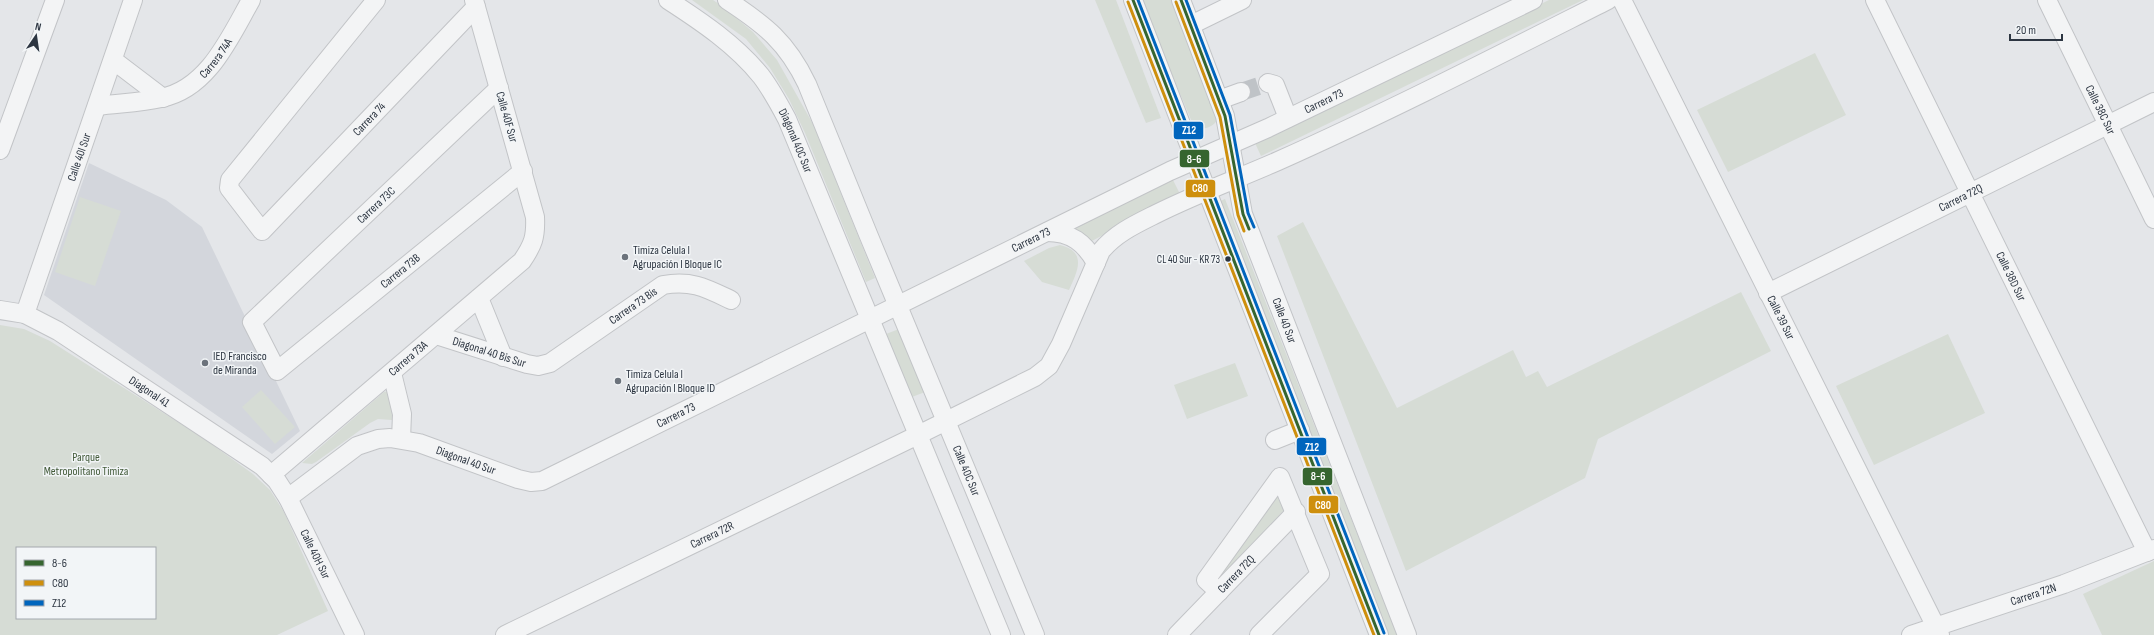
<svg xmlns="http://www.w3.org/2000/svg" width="2154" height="635" font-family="'Sofia Sans Condensed',sans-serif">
  <rect width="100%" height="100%" fill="#e4e6e9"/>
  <path fill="#d3d6dc" d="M89,163L166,200L202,227L300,431L272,454L44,295Z"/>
  <g fill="#d6dcd5" fill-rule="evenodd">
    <path d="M692,0H713L722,6L753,32L777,60L813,124L875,278L866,282L805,133L789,99L770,68L746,39Z"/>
    <path d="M1095,0H1116L1161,118L1146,123Z"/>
    <path d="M1141,0H1173L1218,119C1212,128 1205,130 1194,127Z"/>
    <path d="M1549,0H1583L1261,156L1255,143Z"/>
    <path d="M1815,53L1846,115L1728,172L1697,110Z"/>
    <path d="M1172,178L1180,194L1090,242L1082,234L1071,228Z"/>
    <path d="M80,197L121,211L95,286L55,272Z"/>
    <path d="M1225,199L1397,635H1385L1218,202Z"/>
    <path d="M1303,222L1397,408L1513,350L1526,377L1538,371L1547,387L1741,292L1771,351L1598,439L1585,478L1406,571L1277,236Z"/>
    <path d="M1060,245C1088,252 1077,272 1069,290L1042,282L1024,261L1049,248Z"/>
    <path d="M0,325L24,329L50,341L203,438L253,474L270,490L284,512L328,611L277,635H0ZM17,548H155V618H17Z"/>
    <path d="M899,329L925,392L912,397L886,334Z"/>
    <path d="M1948,334L1985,413L1874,465L1836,386Z"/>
    <path d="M1235,363L1248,396L1187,419L1174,385Z"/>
    <path d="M261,390L295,427L275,444L242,407Z"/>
    <path d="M388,391L395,418L392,420L378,419L370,423L316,462L312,464L302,463L384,392Z"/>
    <path d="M1277,496L1284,510L1220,580L1216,576Z"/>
    <path d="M2154,561V635H2102L2083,594Z"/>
  </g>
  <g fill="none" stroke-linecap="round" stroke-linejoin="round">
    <path stroke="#bfc3c7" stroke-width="18" stroke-dasharray="18 9" stroke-linecap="butt" d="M1241,92L1268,83"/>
    <g stroke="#c2c4c7" stroke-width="20">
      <g id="minor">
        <path id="s1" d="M376,0L230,180L229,188L262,231L476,7"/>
        <path id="s2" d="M668,0C702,22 736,45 761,76C771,89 779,104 787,119L1001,635"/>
        <path id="s3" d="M727,0C765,25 787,42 807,84L868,234L1035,635"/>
        <path d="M1133,0L1379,635"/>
        <path id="s4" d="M1181,0L1225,116L1243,214L1407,635"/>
        <path id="s5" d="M1622,0L1940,635"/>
        <path id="s6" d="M1875,0L2147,552"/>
        <path id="s7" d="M2047,0L2154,219"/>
        <path d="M1191,25L1242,0"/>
        <path d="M113,60L163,98"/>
        <path d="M1268,83L1275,85L1288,118"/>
        <path id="s8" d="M499,88L252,322L277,371L523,171"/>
        <path d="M1219,100L1241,92"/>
        <path id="s9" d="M97,106C118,103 140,103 161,98C208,89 230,37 251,0"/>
        <path d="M0,150L55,0"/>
        <path d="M1047,232C1071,232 1085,243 1096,263"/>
        <path id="s10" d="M1768,293L2154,102"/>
        <path d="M479,298L503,357"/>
        <path id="s11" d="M0,310L25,314L58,331L262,466L277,481L288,498L355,635"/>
        <path id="s12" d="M25,314L133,0"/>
        <path id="s13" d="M436,335L527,364L538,366L550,363L663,285C692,280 706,288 731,300"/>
        <path d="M392,373L402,414L401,439"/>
        <path d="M1275,440L1300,430"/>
        <path id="s14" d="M271,475L522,261C533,245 536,237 535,217L474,0"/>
        <path id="s15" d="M288,498L357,446L378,439L390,438L419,443L518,479L531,482L542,481L1170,171L1268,128L1533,0"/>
        <path d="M1219,592L1206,580L1280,477L1320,574L1259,635"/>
        <path id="s16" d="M505,635L918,435L1035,377L1049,366L1061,344L1101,251C1116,233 1136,224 1156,214C1196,194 1237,179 1278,161C1390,111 1499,55 1608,0"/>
        <path id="s17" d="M1177,635L1296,512"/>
        <path id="s18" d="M1911,635L2064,584L2154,549"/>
      </g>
    </g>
    <use href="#minor" stroke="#f3f4f5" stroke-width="18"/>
    <g stroke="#f2f5f7" stroke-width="6">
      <g id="bus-1">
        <path d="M1133,0L1379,635"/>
        <path d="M1181,0L1225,116L1243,214L1249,229"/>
      </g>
    </g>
    <g stroke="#f2f5f7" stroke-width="6">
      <g id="bus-2">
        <path d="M1128,2L1374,635"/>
        <path d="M1176,2L1220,117L1238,215L1244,231"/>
      </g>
    </g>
    <g stroke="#f2f5f7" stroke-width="6">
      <g id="bus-3">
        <path d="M1138,0L1384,633"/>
        <path d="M1186,0L1230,115L1248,213L1254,227"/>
      </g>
    </g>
    <use href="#bus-1" stroke="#36652f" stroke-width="3"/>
    <use href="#bus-2" stroke="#ce8f0d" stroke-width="3"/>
    <use href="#bus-3" stroke="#0065bd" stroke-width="3"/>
  </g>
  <g fill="#6c737c" stroke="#f2f5f7" stroke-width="1.5">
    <circle cx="625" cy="257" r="4"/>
    <circle cx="205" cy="363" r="4"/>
    <circle cx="618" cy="381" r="4"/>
  </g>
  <circle fill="#2c3541" stroke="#f2f5f7" stroke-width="1.5" cx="1228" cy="259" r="3.5"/>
  <g text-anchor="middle" stroke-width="3" stroke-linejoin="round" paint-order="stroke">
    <g font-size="11" fill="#2c3541" stroke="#f2f5f7" text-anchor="end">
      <text x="1220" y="263">CL 40 Sur - KR 73</text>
    </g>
    <g font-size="12" fill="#2c3541" stroke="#f2f5f7">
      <text dy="4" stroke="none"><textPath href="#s9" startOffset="134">Carrera 74A</textPath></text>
      <text dy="4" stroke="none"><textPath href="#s15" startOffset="1149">Carrera 73</textPath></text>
      <text dy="4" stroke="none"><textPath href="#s7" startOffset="122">Calle 38C Sur</textPath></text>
      <text transform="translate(507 117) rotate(74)" y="4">Calle 40F Sur</text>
      <text dy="4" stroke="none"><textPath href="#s1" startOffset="449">Carrera 74</textPath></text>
      <text dy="4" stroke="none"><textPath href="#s2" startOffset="194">Diagonal 40C Sur</textPath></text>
      <text dy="4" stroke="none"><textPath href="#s12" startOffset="166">Calle 40I Sur</textPath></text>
      <text dy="4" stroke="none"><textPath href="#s10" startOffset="215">Carrera 72Q</textPath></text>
      <text transform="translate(376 205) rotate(-43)" y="4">Carrera 73C</text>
      <text dy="4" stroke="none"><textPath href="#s15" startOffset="825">Carrera 73</textPath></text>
      <text dy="4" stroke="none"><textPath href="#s8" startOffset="554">Carrera 73B</textPath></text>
      <text dy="4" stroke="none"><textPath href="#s6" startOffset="308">Calle 38D Sur</textPath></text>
      <text dy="4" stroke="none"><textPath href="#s13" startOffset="220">Carrera 73 Bis</textPath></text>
      <text dy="4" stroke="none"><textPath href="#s5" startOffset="355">Calle 39 Sur</textPath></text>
      <text dy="4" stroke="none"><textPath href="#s4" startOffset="338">Calle 40 Sur</textPath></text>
      <text dy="4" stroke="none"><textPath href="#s13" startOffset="56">Diagonal 40 Bis Sur</textPath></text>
      <text dy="4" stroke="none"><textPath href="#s14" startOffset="180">Carrera 73A</textPath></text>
      <text dy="4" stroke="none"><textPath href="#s11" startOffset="172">Diagonal 41</textPath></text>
      <text dy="4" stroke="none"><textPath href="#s15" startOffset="429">Carrera 73</textPath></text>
      <text dy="4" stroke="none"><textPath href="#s15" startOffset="200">Diagonal 40 Sur</textPath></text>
      <text dy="4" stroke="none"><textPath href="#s3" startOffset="536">Calle 40C Sur</textPath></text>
      <text dy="4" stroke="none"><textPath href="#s16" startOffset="230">Carrera 72R</textPath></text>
      <text dy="4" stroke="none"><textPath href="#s11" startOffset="411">Calle 40H Sur</textPath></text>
      <text dy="4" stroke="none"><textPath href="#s17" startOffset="85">Carrera 72Q</textPath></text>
      <text dy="4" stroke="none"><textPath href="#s18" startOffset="129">Carrera 72N</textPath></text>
    </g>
    <g font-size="12" fill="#2c3541" stroke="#f2f5f7" text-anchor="start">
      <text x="633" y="254">Timiza Celula I<tspan x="633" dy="14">Agrupación I Bloque IC</tspan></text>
      <text x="213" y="360">IED Francisco<tspan x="213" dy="14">de Miranda</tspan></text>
      <text x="626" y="378">Timiza Celula I<tspan x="626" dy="14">Agrupación I Bloque ID</tspan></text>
    </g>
    <g font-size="12" fill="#435b3a" stroke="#f2f5f7">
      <text x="86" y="461">Parque<tspan x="86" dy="14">Metropolitano Timiza</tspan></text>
    </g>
  </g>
  <g stroke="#f2f5f7" stroke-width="1.5">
    <rect x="1173" y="121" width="31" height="19" rx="4" fill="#0065bd"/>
    <rect x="1179" y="149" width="31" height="19" rx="4" fill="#36652f"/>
    <rect x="1185" y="179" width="31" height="19" rx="4" fill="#ce8f0d"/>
    <rect x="1296" y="437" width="31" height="19" rx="4" fill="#0065bd"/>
    <rect x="1302" y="467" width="31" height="19" rx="4" fill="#36652f"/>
    <rect x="1308" y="495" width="31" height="19" rx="4" fill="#ce8f0d"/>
  </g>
  <g font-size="11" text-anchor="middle" font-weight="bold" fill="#fff">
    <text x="1189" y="134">Z12</text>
    <text x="1194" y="163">8-6</text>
    <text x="1200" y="192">C80</text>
    <text x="1312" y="451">Z12</text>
    <text x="1318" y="480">8-6</text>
    <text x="1323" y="509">C80</text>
  </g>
  <rect x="16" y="547" width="140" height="72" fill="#f2f5f7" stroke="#a3a8ae"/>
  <rect x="24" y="560" width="20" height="6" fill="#36652f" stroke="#a3a8ae"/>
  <text x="52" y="567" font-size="12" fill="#2c3541">8-6</text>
  <rect x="24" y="580" width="20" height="6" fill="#ce8f0d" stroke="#a3a8ae"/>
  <text x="52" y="587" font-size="12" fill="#2c3541">C80</text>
  <rect x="24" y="600" width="20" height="6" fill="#0065bd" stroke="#a3a8ae"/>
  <text x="52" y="607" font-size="12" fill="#2c3541">Z12</text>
  <g transform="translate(36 36) rotate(13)" stroke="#f2f5f7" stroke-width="3" paint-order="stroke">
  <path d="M0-3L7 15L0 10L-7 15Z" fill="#2c3541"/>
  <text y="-6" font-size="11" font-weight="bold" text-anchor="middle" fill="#2c3541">N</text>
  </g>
  <path d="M2010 34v6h52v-6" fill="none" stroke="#2c3541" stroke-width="2"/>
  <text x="2016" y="34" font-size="12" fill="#2c3541" stroke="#f2f5f7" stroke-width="3" paint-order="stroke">20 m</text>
</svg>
